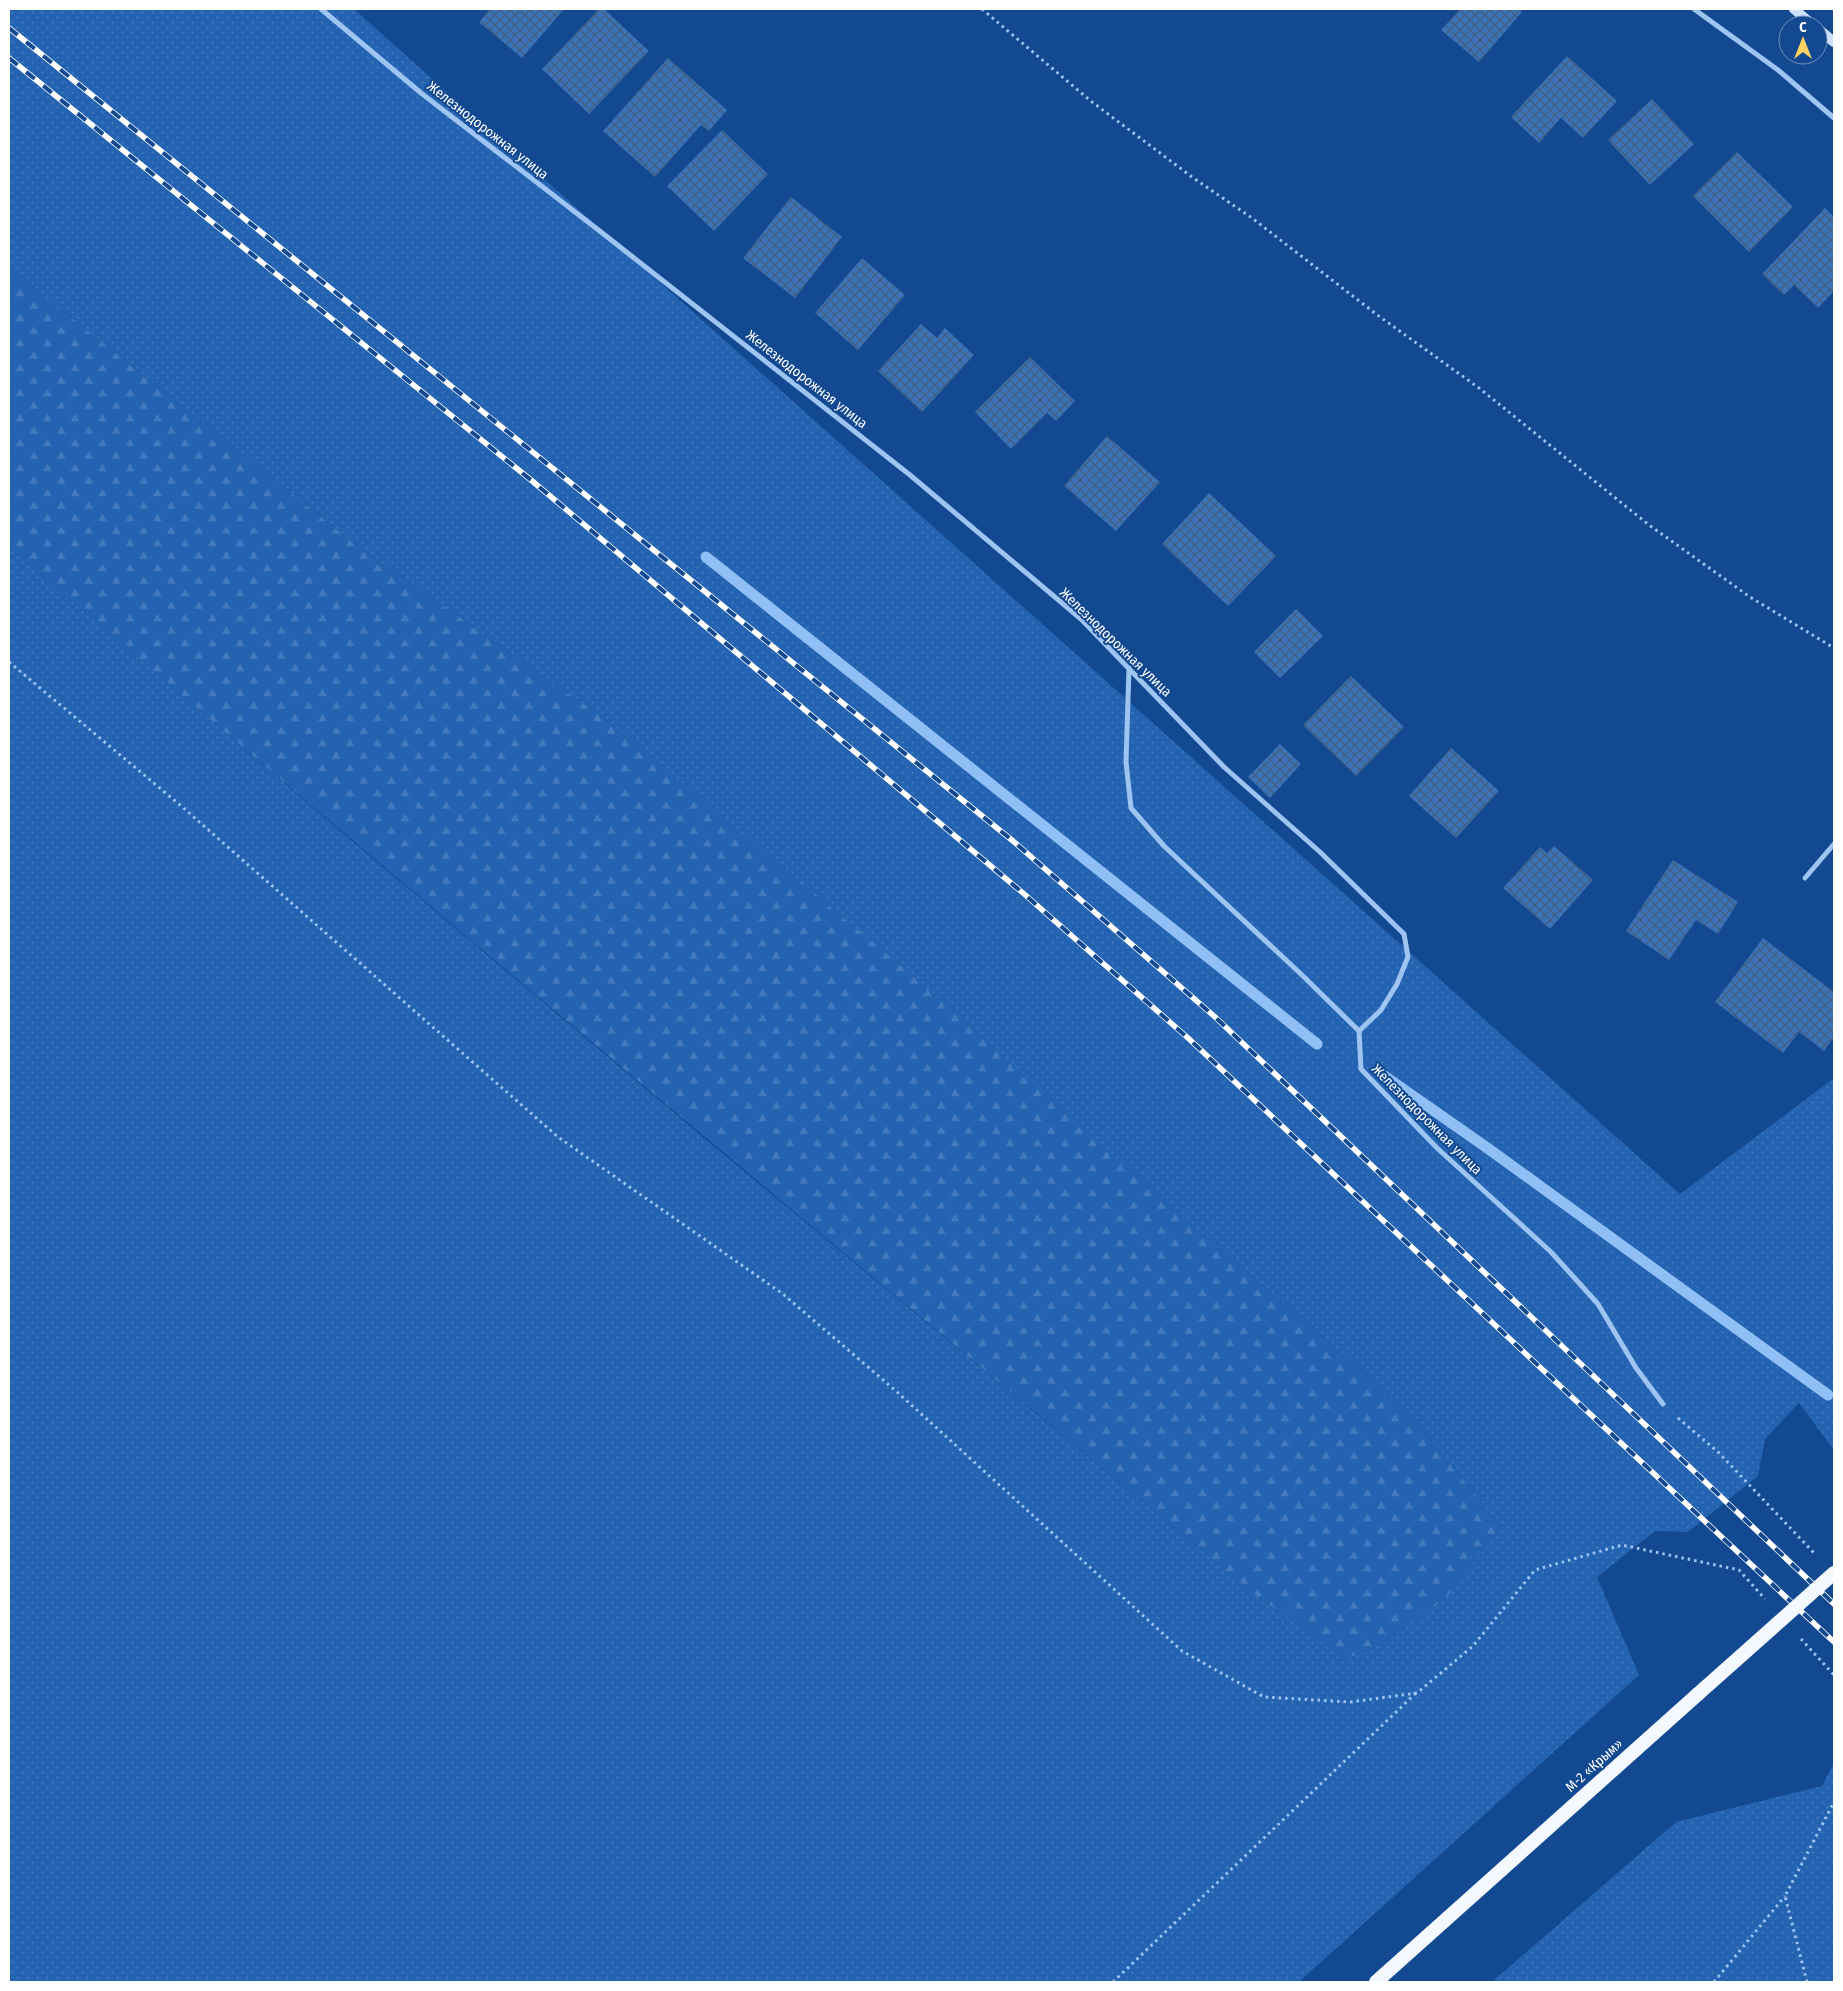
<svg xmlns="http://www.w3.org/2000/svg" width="1843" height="1991" font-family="'Fira Sans Condensed',sans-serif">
  <defs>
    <pattern id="grass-dots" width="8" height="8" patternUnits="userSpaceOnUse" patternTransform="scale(1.25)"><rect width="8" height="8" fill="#2363b1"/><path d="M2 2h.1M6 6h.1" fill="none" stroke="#447abd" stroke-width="1.8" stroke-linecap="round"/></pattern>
    <pattern id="forest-firs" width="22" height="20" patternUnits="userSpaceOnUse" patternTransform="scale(1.25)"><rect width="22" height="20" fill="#2363b1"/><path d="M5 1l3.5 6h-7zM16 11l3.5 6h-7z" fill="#447abd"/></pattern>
    <pattern id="building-cross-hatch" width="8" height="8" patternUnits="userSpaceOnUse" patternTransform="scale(1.25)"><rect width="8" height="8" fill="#3a73ba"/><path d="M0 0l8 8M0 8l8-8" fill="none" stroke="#445e7e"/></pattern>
  </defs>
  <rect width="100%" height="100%" fill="#124991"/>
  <g fill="url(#grass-dots)">
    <path d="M9,9H354L1680,1194L1834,1078V1450L1799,1403L1765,1439L1758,1476L1688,1532L1655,1531L1597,1577L1639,1675L1299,1982H9V547L345,835L716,1148L1254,1594L1346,1659L1384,1643L1501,1526L1401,1403L1222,1251L611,723L360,548L9,268Z"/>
    <path d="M1834,1763V1982H1492L1676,1822L1822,1786Z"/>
  </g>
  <path fill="url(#forest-firs)" d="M9,268L360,548L611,723L919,981L1222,1251L1401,1403L1501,1526L1446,1598L1384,1643L1346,1659L1254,1594C837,1248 420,901 9,547Z"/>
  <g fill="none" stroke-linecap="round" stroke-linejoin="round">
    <g stroke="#90bff6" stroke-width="11">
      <path d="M706,557L1317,1044"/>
      <path d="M1380,1073L1486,1147L1828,1395"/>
    </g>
  </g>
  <g fill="url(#building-cross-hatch)">
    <path d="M490,9H564L522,58L479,22Z"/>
    <path d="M599,9H604L649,51L589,114L542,69Z"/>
    <path d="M1460,9H1518L1522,12L1479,62L1441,30Z"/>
    <path d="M1567,56L1617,101L1583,138L1561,118L1539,143L1511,117Z"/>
    <path d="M668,58L727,110L709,131L701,125L655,177L603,131Z"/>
    <path d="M1652,99L1694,144L1650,185L1608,140Z"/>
    <path d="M722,130L768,174L714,231L667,186Z"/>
    <path d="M1737,152L1793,207L1749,252L1693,196Z"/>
    <path d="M791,197L842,237L795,298L743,258Z"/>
    <path d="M1825,208L1834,217V291L1818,308L1794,285L1784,295L1762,274Z"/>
    <path d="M862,258L905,295L858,350L815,313Z"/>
    <path d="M921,324L937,338L945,328L974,355L922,412L878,371Z"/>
    <path d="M1030,357L1075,401L1056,421L1047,413L1011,449L975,412Z"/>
    <path d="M1107,436L1160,482L1116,531L1064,486Z"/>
    <path d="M1209,493L1276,556L1228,606L1162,544Z"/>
    <path d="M1296,609L1323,636L1280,678L1254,652Z"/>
    <path d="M1351,676L1404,727L1356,776L1303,725Z"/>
    <path d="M1280,744L1301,764L1270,798L1248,777Z"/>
    <path d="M1451,748L1499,791L1456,838L1409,796Z"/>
    <path d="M1554,846L1593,880L1550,929L1503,888L1540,847L1547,853Z"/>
    <path d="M1673,860L1738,902L1718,934L1696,920L1669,960L1626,931Z"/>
    <path d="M1763,938L1834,992V1037L1824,1051L1799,1032L1783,1053L1715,1002Z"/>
  </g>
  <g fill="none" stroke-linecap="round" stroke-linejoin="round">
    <g stroke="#9ec4f2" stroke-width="3" stroke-dasharray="2.5 4" stroke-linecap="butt">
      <path d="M982,9L1092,102L1192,177L1252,218L1376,314L1479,388L1649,525L1750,597L1834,648"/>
      <path d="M9,662L180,805L558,1137L783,1294L896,1391L1182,1651L1264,1697L1350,1702L1417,1693L1473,1646L1535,1570L1622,1545L1739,1570L1765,1599"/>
      <path d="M1678,1418L1718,1452L1815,1554"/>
      <path d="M1801,1639L1834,1675"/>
      <path d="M1113,1982L1416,1693"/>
      <path d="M1714,1982L1785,1896"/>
      <path d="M1807,1982L1785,1896L1834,1802"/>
    </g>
    <g stroke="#9ec4f2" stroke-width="5">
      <path d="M321,9L421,93L601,232L910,475L1081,619L1224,767L1320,852L1404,934L1408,957L1397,984L1381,1010L1359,1031L1361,1069L1437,1148L1551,1252L1598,1304L1636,1368L1663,1404"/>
      <path d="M1694,9L1778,70L1834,118"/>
      <path d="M1129,668L1126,762L1131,808L1164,846L1303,976L1359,1031"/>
      <path d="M1805,878L1834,844"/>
    </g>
    <g stroke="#cde1fc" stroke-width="10">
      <path d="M1794,9L1813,25"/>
      <path d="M1818,29L1834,42"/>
    </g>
    <path stroke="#f4f8ff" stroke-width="14" d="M1376,1982L1698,1694"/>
    <g stroke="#fff" stroke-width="5.5">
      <g id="rail">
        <path d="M9,28L1013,841L1214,1016L1834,1604"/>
        <path d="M9,58L531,480L1023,893L1188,1038L1834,1642"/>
      </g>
    </g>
    <use href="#rail" stroke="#124991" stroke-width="4" stroke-dasharray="11" stroke-linecap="butt"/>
    <path stroke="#f4f8ff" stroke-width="14" d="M1698,1694L1834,1573"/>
  </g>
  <g text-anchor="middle" stroke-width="4" stroke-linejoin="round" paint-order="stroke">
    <g font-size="14" fill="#fff" stroke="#124991">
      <text transform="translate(488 130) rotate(38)" y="5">Железнодорожная улица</text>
      <text transform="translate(807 379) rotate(38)" y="5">Железнодорожная улица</text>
      <text transform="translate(1116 642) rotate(44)" y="5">Железнодорожная улица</text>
      <text transform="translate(1427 1119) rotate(45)" y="5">Железнодорожная улица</text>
      <text transform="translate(1594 1765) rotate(-42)" y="5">М-2 «Крым»</text>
    </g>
  </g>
  <rect width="1843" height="1991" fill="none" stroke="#ffffff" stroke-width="20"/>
  <g transform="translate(1803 40)"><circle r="24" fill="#124991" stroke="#7192bd"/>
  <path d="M0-4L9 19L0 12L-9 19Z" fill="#ffd15f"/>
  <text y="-8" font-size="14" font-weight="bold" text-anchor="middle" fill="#ffffff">С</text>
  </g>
</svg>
